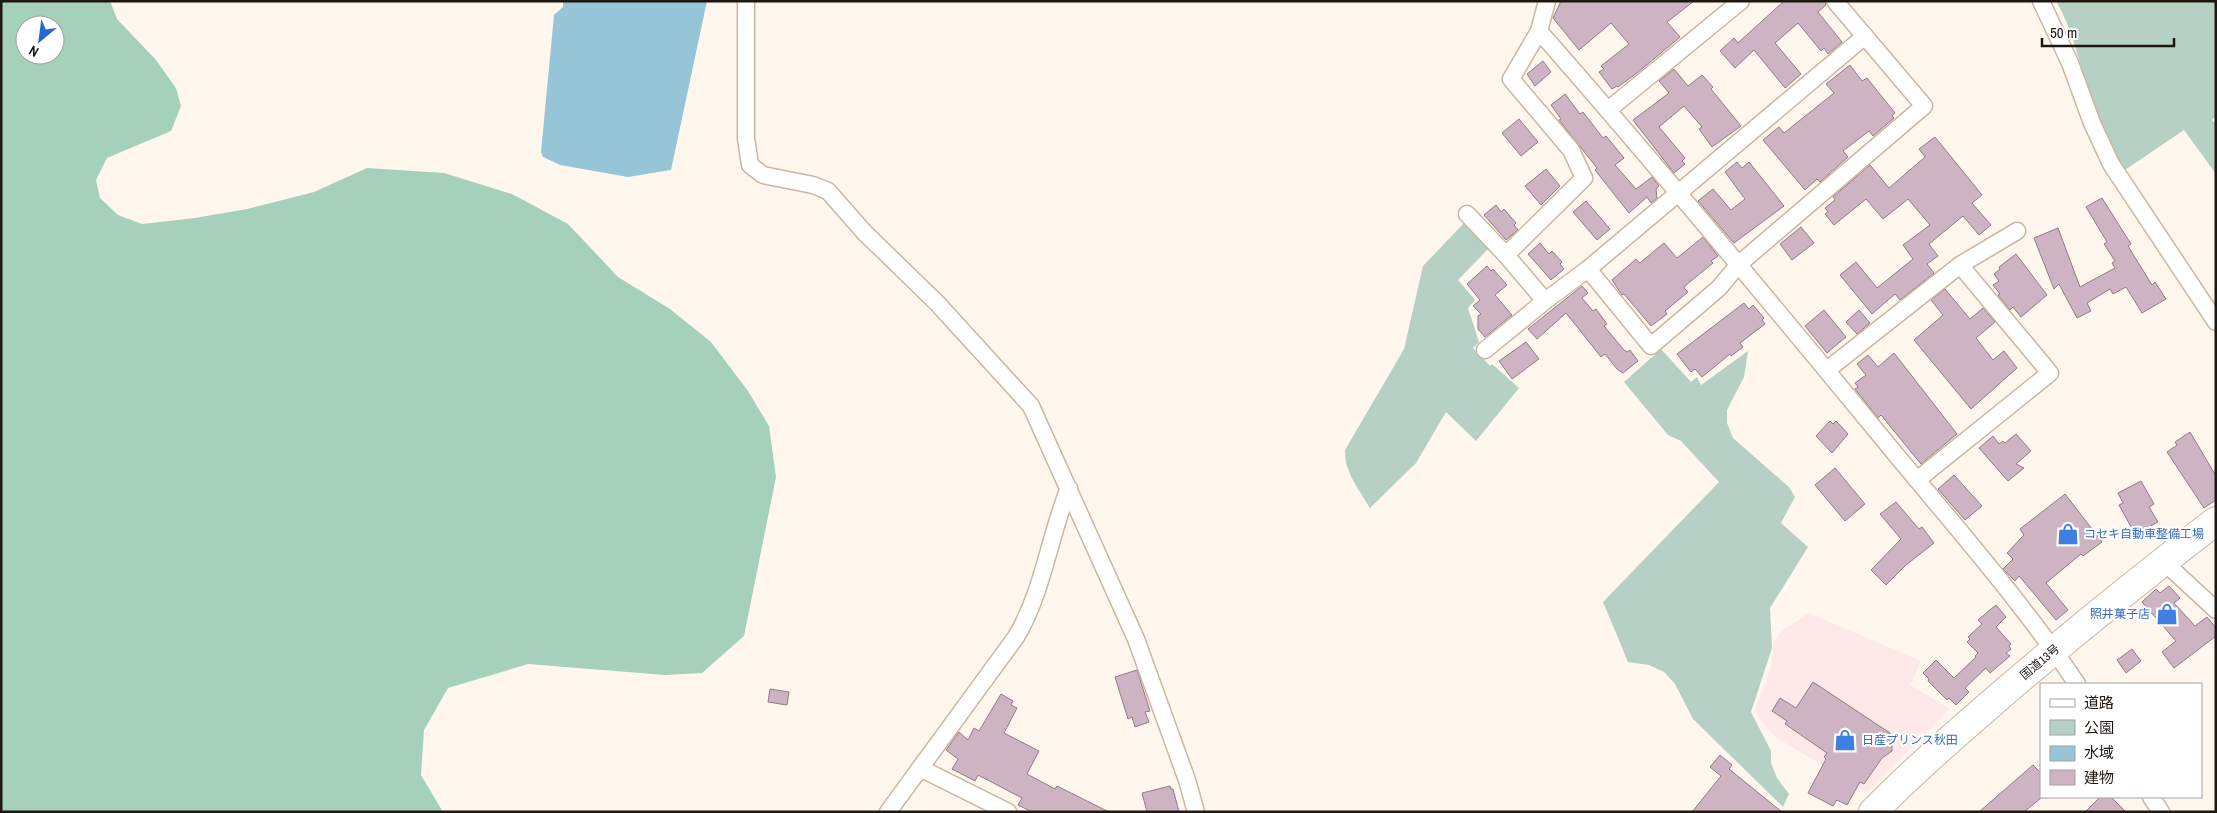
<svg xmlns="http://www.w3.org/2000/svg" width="2217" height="813" font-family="'Archivo Narrow','Noto Sans JP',sans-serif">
  <rect width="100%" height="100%" fill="#fff6ee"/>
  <path fill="#fee8e8" d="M1809,613L1921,661L1910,685L1950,709L1867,792L1774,736L1761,721L1755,710L1771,667L1774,642L1782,631Z"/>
  <g fill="#b6d1c3">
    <path d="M2056,1H2216V116L2212,120L2216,124V174L2184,130L2122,172C2113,153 2102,133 2095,113C2082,76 2076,35 2056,1Z"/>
    <path d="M1466,221L1489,248L1458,280L1475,300L1468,308L1479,342L1473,348L1490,366L1492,364L1519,388L1476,441L1446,412L1416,463L1370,508C1359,490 1344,471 1345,450L1404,349L1423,266Z"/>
    <path d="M1661,349L1691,382L1697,377L1701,385L1748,351L1744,377L1727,410V423L1733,438L1789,487L1795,497L1781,523L1808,547L1770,608L1772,648L1751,712L1771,751V763L1777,778L1789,794L1783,807L1693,719L1675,684L1664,672L1649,665L1628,662L1603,602L1719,482L1681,441L1668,435L1624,382Z"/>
  </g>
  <path fill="#a5d1bb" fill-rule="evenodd" d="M1,1H110L117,19L156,60L176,88L181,106L171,131L107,158L96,180L100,198L118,215L142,224L195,218L247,209L314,192L367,168L444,173L512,194L568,224L618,277L670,309L711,342L748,391L769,426L776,477L744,636L702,673L665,675L528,664L448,688L424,730L421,775L443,812H1ZM25,25H55V55H25Z"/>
  <path fill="#95c5d6" d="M563,1H707L671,170L628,177L560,165L543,157L541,152L554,15L563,7Z"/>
  <g fill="#ceb3c2" stroke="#937a88">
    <path d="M1561,1H1694L1667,22L1680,37L1637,73L1618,87L1617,86L1612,89L1599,72L1604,69L1601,66L1629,44L1611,23L1579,50L1553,18Z"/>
    <path d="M1784,1H1825L1826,5L1818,12L1842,42L1828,54L1824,48L1821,51L1798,23L1775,43L1801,74L1785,88L1754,50L1735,68L1720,51L1734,38L1738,43Z"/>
    <path d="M1543,61L1551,72L1535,86L1527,74Z"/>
    <path d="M1850,65L1862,81L1867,78L1895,113L1892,116L1894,118L1873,136L1869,131L1843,151L1848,157L1820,182L1817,179L1805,190L1763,140L1779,127L1784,133L1834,93L1826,84Z"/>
    <path d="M1674,69L1688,86L1702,75L1713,87L1711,89L1741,126L1712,147L1699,129L1702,127L1684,106L1659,127L1685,158L1682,161L1685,164L1674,173L1633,120L1669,93L1659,81Z"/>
    <path d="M1565,94L1580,114L1583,112L1603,138L1606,136L1624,158L1615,165L1636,189L1652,177L1659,186L1656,189L1657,198L1651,203L1647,197L1629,213L1595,170L1597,168L1559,120L1561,119L1551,105Z"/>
    <path d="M1519,119L1538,142L1521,156L1502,133Z"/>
    <path d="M1935,137L1982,195L1972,203L1991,225L1979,235L1963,216L1929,244L1938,256L1927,264L1934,273L1900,300L1895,294L1872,314L1840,275L1856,262L1877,288L1913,259L1903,245L1930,225L1908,199L1883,219L1866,199L1834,225L1825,214L1828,212L1825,208L1835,200L1833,197L1870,165L1889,188L1925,157L1919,149Z"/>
    <path d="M1737,162L1742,168L1749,162L1784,206L1734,243L1698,201L1713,189L1731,210L1745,199L1725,172Z"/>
    <path d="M1546,169L1560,186L1541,205L1525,186Z"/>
    <path d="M2102,198L2131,244L2128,246L2152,285L2155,282L2166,299L2142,313L2126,287L2113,294L2110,289L2087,303L2091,311L2077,318L2059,284L2054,289L2034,238L2058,228L2080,287L2115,268L2112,263L2115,261L2104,244L2107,242L2086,207Z"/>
    <path d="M1586,201L1610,229L1597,240L1573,212Z"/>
    <path d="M1496,205L1501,212L1504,209L1516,223L1514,225L1518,230L1506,240L1484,215Z"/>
    <path d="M1801,227L1814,243L1792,260L1780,244Z"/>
    <path d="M1703,237L1718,256L1711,261L1713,263L1686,285L1684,288L1688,292L1665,311L1667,314L1651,326L1624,294L1622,295L1612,280L1636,259L1640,263L1664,243L1677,258Z"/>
    <path d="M1540,243L1549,254L1552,251L1562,262L1560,264L1564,269L1551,280L1528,254Z"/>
    <path d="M2016,254L2047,295L2021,317L2013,307L2010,310L1998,295L2000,294L1993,285L1999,281L1994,274L2000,269L1999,267Z"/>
    <path d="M1487,266L1491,271L1493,269L1507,285L1495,295L1512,315L1485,337L1478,329V316L1481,314L1473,306L1480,300L1467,284Z"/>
    <path d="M1582,286L1588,293L1582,298L1593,311L1596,309L1607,324L1604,326L1624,350L1627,352L1630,350L1638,361L1623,373L1617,369L1605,354L1601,357L1566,313L1537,339L1528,329Z"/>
    <path d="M1945,289L1970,319L1983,308L1995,322L1976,338L1993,360L2004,351L2017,368L1971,409L1914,340L1943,315L1931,300Z"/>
    <path d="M1744,303L1749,309L1753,305L1764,318L1762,320L1765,324L1740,343L1743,347L1731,356L1730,354L1702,377L1695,369L1691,372L1677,354Z"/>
    <path d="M1824,310L1846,337L1827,353L1805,326Z"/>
    <path d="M1859,310L1870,323L1857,334L1846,322Z"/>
    <path d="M1526,342L1539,359L1512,379L1499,361Z"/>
    <path d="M1894,353L1957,434L1921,464L1881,415L1878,418L1855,389L1858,387L1855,383L1866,375L1857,364L1868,355L1878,367Z"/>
    <path d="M1830,421L1833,424L1836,421L1838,423L1848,434L1832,453L1816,436Z"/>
    <path d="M2190,432L2216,476V500L2204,508L2167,452L2177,445L2175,442Z"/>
    <path d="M2016,434L2031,451L2016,464L2024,468L2008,481L1979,448L1993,436L1999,444L2003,441L2005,443Z"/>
    <path d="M1835,468L1865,504L1845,521L1815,485Z"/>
    <path d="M1954,475L1982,506L1965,520L1938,489Z"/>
    <path d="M2141,481L2154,504L2149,507L2158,522L2135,534L2119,505L2123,503L2118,493Z"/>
    <path d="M2065,494L2102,542L2083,556L2081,554L2046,583L2068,610L2056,620L2019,576L2015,581L2003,569L2013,559L2007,553L2024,535L2020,529Z"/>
    <path d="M1896,502L1919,529L1922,527L1934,543L1906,565L1886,585L1871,570L1901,539L1880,514Z"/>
    <path d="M2169,586L2180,598L2174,603L2195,626L2207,617L2216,628V636L2174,668L2162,652L2176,641L2142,602L2156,589L2160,593Z"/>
    <path d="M1996,605L2006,617L1996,627L2011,644L2009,646L2011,649L2006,653L2010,656L1990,673L1986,668L1965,688L1969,692L1956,705L1949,698L1947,700L1928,681L1929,679L1923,673L1936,660L1954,678L1976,657L1975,656L1978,653L1967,642L1970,639L1968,637L1982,624L1978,620Z"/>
    <path d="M2132,649L2141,661L2126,673L2117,660Z"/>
    <path d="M1137,670L1150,711L1145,712L1149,722L1135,727L1132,717L1128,719L1115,677Z"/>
    <path d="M1813,682L1890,733L1892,740V751L1882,758L1864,784L1860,782L1847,805L1837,800L1833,806L1808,793L1826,759L1824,757L1827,753L1785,724L1787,721L1772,711L1780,698L1796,708Z"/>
    <path d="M770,689L789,692L787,705L768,702Z"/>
    <path d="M1001,694L1013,701L1011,705L1017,708L1004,733L1039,751L1027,774L1055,789L1057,786L1109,812H1032L1018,805L1022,798L978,775L975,781L952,769L958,759L946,750L959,732L968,740L974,728L979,731Z"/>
    <path d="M1720,755L1732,765L1729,769L1782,812H1692L1721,776L1710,767Z"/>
    <path d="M2033,765L2041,773V798L2024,812H1979Z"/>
    <path d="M1170,786L1171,789H1173L1179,812H1147L1142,793Z"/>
    <path d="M2100,797H2111L2126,812H2085Z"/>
  </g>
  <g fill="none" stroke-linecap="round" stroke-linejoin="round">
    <g stroke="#cbb6a1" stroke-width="19">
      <g id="street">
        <path d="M746,1V138L750,165L763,175L813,185L828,191L864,232L937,303L1031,406L1136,639L1187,780L1196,812"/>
        <path d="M2041,1L2070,63L2092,123L2111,164L2216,322"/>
        <path d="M1539,31C1655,163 1767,298 1879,434C1946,516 2018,596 2077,684"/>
        <path d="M1608,110L1741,1"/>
        <path d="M1467,214L1506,255"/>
        <path d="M1960,265L2017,231"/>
        <path d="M1588,269L1651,346L1719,288L1739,264L1924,106L1835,1"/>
        <path d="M1545,301L1506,255L1584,178L1571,150L1511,79L1539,31L1547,1"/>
        <path d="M1485,350L1545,301L1588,269L1865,36"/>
        <path d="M1827,370L1960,265L2050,373L1917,480"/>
        <path d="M2163,561L2216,610"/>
        <path d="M920,768L1008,812"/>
        <path d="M2151,797L2161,812"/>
        <path d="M888,812L1016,637C1043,592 1049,537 1069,488"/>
      </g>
    </g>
    <g stroke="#cbb6a1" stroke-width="30">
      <path id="highway" d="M1873,812C1916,768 1962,729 2008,689C2076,631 2145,575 2216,521"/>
    </g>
    <use href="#street" stroke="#fff" stroke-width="16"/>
    <use href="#highway" stroke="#fff" stroke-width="28"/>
  </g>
  <defs>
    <g id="shop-bare" transform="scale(1.725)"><path d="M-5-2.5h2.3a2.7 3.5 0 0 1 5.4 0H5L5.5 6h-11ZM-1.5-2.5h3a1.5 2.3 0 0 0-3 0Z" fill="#3f7fe0" stroke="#fff" stroke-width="2.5" paint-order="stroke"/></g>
  </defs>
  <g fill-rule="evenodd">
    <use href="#shop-bare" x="2068" y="534"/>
    <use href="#shop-bare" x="2167" y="614"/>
    <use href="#shop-bare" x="1845" y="740"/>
  </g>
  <g text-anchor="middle" stroke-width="4" stroke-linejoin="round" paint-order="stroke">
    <g font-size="12" fill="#366cbe" stroke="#fff" text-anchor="start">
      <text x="2084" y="538">コセキ自動車整備工場</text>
      <text x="2150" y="618" text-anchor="end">照井菓子店</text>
      <text x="1862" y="744">日産プリンス秋田</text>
    </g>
    <g font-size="12" fill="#1e170f" stroke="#fff">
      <text transform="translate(2040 662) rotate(-40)" y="4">国道13号</text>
    </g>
  </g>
  <rect width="2217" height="813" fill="none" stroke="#1e170f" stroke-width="5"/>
  <rect x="2040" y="683" width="162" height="115" fill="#ffffff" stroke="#a5a29f"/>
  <rect x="2050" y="699" width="25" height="8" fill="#ffffff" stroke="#a5a29f"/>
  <text x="2084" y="708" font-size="15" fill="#1e170f">道路</text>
  <rect x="2050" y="720" width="25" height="15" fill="#b6d1c3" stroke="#a5a29f"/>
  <text x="2084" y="733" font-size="15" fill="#1e170f">公園</text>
  <rect x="2050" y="746" width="25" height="15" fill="#95c5d6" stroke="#a5a29f"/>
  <text x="2084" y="758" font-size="15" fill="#1e170f">水域</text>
  <rect x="2050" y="770" width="25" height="15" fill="#ceb3c2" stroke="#a5a29f"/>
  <text x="2084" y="783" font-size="15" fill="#1e170f">建物</text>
  <g transform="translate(40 40) rotate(209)"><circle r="24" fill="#ffffff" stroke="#a5a29f"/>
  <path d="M0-4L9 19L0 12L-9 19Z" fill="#2966d3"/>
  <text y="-8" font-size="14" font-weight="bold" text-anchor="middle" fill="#1e170f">N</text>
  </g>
  <path d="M2042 38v8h132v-8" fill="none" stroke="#1e170f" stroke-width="2.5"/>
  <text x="2050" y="38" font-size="15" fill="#1e170f" stroke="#ffffff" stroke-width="4" paint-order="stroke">50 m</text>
</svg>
